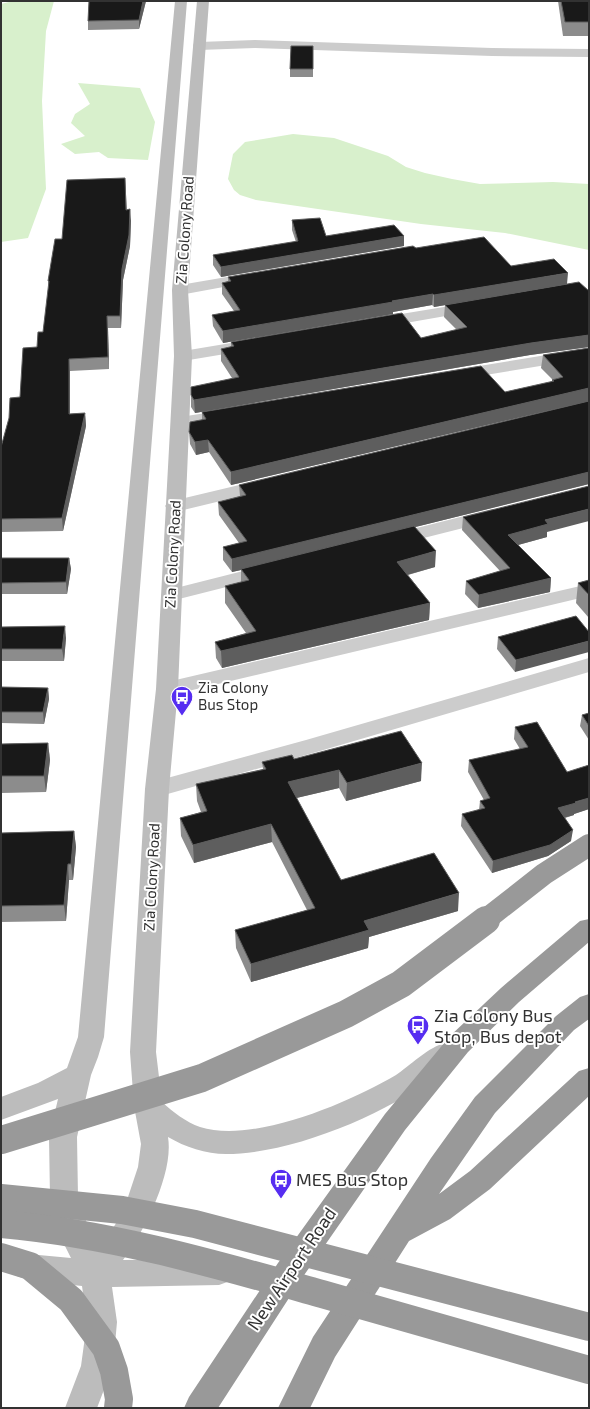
<svg xmlns="http://www.w3.org/2000/svg" width="590" height="1409" font-family="'Exo 2',sans-serif">
  <rect width="100%" height="100%" fill="#fff"/>
  <g fill="#d8f0cc">
    <path d="M13,1H54L46,31L42,101L46,189L28,238L1,242V4Z"/>
    <path d="M78,83L140,88L155,122L148,160L108,158L99,152L75,154L61,144L85,136L71,123L75,114L90,104Z"/>
    <path d="M293,134L334,138L388,156L406,167L425,173L452,179L480,184L553,182L589,184V250L505,233L421,224L256,200L240,195L234,190L228,179L233,154L245,142Z"/>
  </g>
  <g fill="none" stroke-linecap="round" stroke-linejoin="round">
    <g fill="#ccc" fill-rule="evenodd">
      <path d="M255,40L492,48L589,49V57L492,56L255,48L199,50L194,49L193,46L194,43L199,42Z"/>
      <path d="M250,273L256,275L258,278L256,281L180,295L174,293L172,290L174,287L180,285Z"/>
      <path d="M474,302L480,304L482,307L480,310L377,328L371,327L369,323L371,319L377,318Z"/>
      <path d="M249,340L255,341L257,345L255,349L183,361L177,360L174,356L177,352Z"/>
      <path d="M589,348V358L455,380L449,379L446,375L449,371L455,370Z"/>
      <path d="M232,409L238,410L241,414L238,418L180,427L174,426L171,422L174,418L180,417Z"/>
      <path d="M268,478L275,480L277,484L275,488L175,512L168,510L165,506L168,502Z"/>
      <path d="M492,509L499,511L502,515L499,519L392,546L385,544L382,540L385,536Z"/>
      <path d="M271,564L278,566L281,570L278,574L171,601L164,599L161,595L164,591Z"/>
      <path d="M589,584V596L167,696L159,694L156,689L159,684L167,682Z"/>
      <path d="M589,658V672L320,751L157,797L149,795L145,789L149,783L306,740Z"/>
    </g>
    <path fill="#bcbcbc" fill-rule="evenodd" d="M175,1H187L104,1037L98,1057L91,1075L77,1137L78,1197L93,1241L97,1248L115,1225L127,1200L138,1167L141,1144L134,1106L130,1052L145,789L156,689L174,356L172,290L197,1H209L188,290L192,356L178,689L169,789L156,1052L162,1102C173,1112 186,1122 200,1127C254,1144 350,1102 396,1075C407,1068 433,1043 445,1044C448,1045 451,1046 454,1047L457,1055C452,1065 443,1071 434,1077C383,1116 290,1154 226,1154C206,1154 185,1147 168,1137C174,1173 144,1232 123,1260L219,1259L230,1263L234,1272L230,1281L219,1285L112,1287L117,1322L113,1366L97,1408H65L81,1366L87,1322L82,1286L28,1280L17,1276L13,1267L17,1258L28,1254L71,1258L64,1244L50,1197L49,1137L58,1099L1,1120V1097L38,1083L67,1068L78,1037Z"/>
    <g fill="#999" fill-rule="evenodd">
      <path d="M589,919V942L519,1002L468,1052L405,1130L300,1281L218,1408H184L189,1397L278,1263L385,1114L450,1036L501,988L580,921Z"/>
      <path d="M589,994V1019L574,1030L495,1113L439,1194L470,1171L579,1071L589,1068V1096L490,1189L450,1219L409,1241L335,1357L310,1408H278L313,1337L431,1158L475,1097L556,1016L580,997Z"/>
    </g>
    <path stroke="#999" stroke-width="22" d="M484,921L544,874L589,845"/>
    <g stroke="#999" stroke-width="28">
      <path d="M1,1140L202,1078L346,1014L401,984L486,920"/>
      <path d="M1,1198L122,1210L195,1224L589,1327"/>
      <path d="M1,1224C112,1234 215,1264 322,1294C411,1320 500,1345 589,1370"/>
      <path d="M1,1257L30,1266L71,1300L106,1348L114,1371L119,1399L118,1408"/>
    </g>
  </g>
  <g fill="#8c8c8c">
    <path d="M89,1H146L139,29L88,30V21Z"/>
    <path d="M558,1H589V36H563Z"/>
    <path d="M313,46V77H290V69Z"/>
    <path d="M125,178L127,210L131,221L130,246L123,280L121,328H108L109,369L70,371V414L85,413L86,426L63,531L1,532V447L20,397L43,332L49,288L48,281L62,239Z"/>
    <path d="M292,220L326,236H404V246L221,277L213,265V255L296,242L292,230Z"/>
    <path d="M416,248L511,266L567,284L434,307L432,305L393,312V314L223,343L213,326L212,315L234,311L222,294V283L228,281V277Z"/>
    <path d="M589,291V347L530,355L195,413L191,407V395L232,378L221,361V349L231,347V342L421,338L457,330L444,317L445,305Z"/>
    <path d="M589,348V401L231,485L209,452L196,455L190,444L189,432L202,420V412L505,392L552,382V380H553L541,368L543,355Z"/>
    <path d="M589,401V484L415,527L435,567L408,575L430,603L429,620L222,668L216,658L215,642L246,633L225,603V586L241,582V570L232,572L223,560V547L239,543L219,515L218,502L240,496L239,485Z"/>
    <path d="M463,517L547,532V537L518,545L551,578L550,592L478,608L465,594L466,581L500,571L462,530Z"/>
    <path d="M1,558H69L71,569L67,594H1Z"/>
    <path d="M589,580V618L576,603L578,583Z"/>
    <path d="M576,616L515,672L497,649L498,637Z"/>
    <path d="M1,627L66,638L64,661H1Z"/>
    <path d="M1,687L48,688L49,699L44,724L1,723Z"/>
    <path d="M589,713V740L580,726L582,715Z"/>
    <path d="M515,727L567,772L589,765V809L574,814V815L565,818L571,841L548,856L492,873L461,826L462,814L479,810L480,801L484,800L468,772L469,760L520,749L514,739Z"/>
    <path d="M48,743L50,760L46,792L1,793V744Z"/>
    <path d="M294,759L421,781L346,801L339,788L296,798L341,880L458,911L369,937L368,948L251,982L236,948L235,930L307,910L272,842L194,863L181,836L180,818L201,812L197,801L196,784L263,769L262,762Z"/>
    <path d="M74,831L76,847L73,880H69L66,921L1,922V833Z"/>
  </g>
  <g fill="#5e5e5e">
    <path d="M143,1H146L139,29V20Z"/>
    <path d="M130,209L131,221L130,246L123,280L121,328L120,316L122,269Z"/>
    <path d="M404,236V246L221,277V267Z"/>
    <path d="M568,273L567,284L434,307V295Z"/>
    <path d="M433,294L432,305L393,312V314L223,343V331Z"/>
    <path d="M107,316L108,328L109,369L108,357Z"/>
    <path d="M589,335V347L530,355L195,413L194,400L531,343Z"/>
    <path d="M69,359L70,371V427L69,414Z"/>
    <path d="M589,388V401L231,485V472Z"/>
    <path d="M85,413L86,426L63,531L62,518Z"/>
    <path d="M208,440L209,452L196,455L195,442Z"/>
    <path d="M589,472V484L242,570L241,569V570L232,572V559Z"/>
    <path d="M589,509V521L547,532V537L507,548L508,535L545,520Z"/>
    <path d="M436,551L435,567L396,578L397,562Z"/>
    <path d="M69,558L71,569L67,594L66,582Z"/>
    <path d="M551,578L550,592L478,608L479,595Z"/>
    <path d="M430,603L429,620L222,668L221,651Z"/>
    <path d="M65,626L66,638L64,661L62,649Z"/>
    <path d="M589,641V652L515,672L516,660Z"/>
    <path d="M48,688L49,699L44,724L43,712Z"/>
    <path d="M48,743L50,760L46,792L44,776Z"/>
    <path d="M422,763L421,781L346,801L347,783Z"/>
    <path d="M339,770V788L288,800V782Z"/>
    <path d="M589,798V809L574,814V815L556,820L558,808Z"/>
    <path d="M271,824L272,842L194,863L193,845Z"/>
    <path d="M573,830L571,841L548,856L492,873L493,861Z"/>
    <path d="M74,831L76,847L73,880L71,864Z"/>
    <path d="M68,864L69,880L66,921L64,905Z"/>
    <path d="M459,893L458,911L369,937L368,948L251,982V964L364,921Z"/>
  </g>
  <g fill="#191919" stroke="#5e5e5e">
    <path d="M89,1H143L139,20L88,21Z"/>
    <path d="M561,1H589V22H565Z"/>
    <path d="M291,46H313V69H290Z"/>
    <path d="M125,178L126,210L130,209L129,235L122,269L120,316H107L108,357L69,359V414L85,413L62,518L1,519V447L9,418L10,398L20,397L23,348L37,347L38,332H43L49,281H48L55,239H62L67,180Z"/>
    <path d="M320,218L326,236L394,225L404,236L221,267L213,255L298,241L292,220Z"/>
    <path d="M484,237L511,266L554,259L568,273L434,295L433,294L392,301L393,302L223,331L212,315L240,310L222,283L231,281L228,277L413,246L416,248Z"/>
    <path d="M579,282L589,291V335L531,343L194,400L191,395V387L239,377L221,349L234,346L231,342L402,313L421,338L467,327L445,305Z"/>
    <path d="M589,348V388L231,472L208,440L195,442L189,432L190,422L206,419L202,412L481,366L505,392L554,381L552,380L563,377L543,355Z"/>
    <path d="M589,401V472L232,559L223,547L247,541L218,502L246,495L239,485Z"/>
    <path d="M589,486V509L545,520L548,524L508,535L551,578L479,595L466,581L510,568L463,517Z"/>
    <path d="M414,526L436,551L397,562L430,603L221,651L215,642L256,631L225,586L249,580L241,569Z"/>
    <path d="M1,558H69L66,582L1,583Z"/>
    <path d="M589,580V595L578,583Z"/>
    <path d="M576,616L589,632V641L516,660L498,637Z"/>
    <path d="M65,626L62,649H1V627Z"/>
    <path d="M1,687L48,688L43,712H1Z"/>
    <path d="M589,713V726L582,715Z"/>
    <path d="M537,722L567,772L589,765V798L575,802L576,803L558,808L573,830L550,845L493,861L462,814L485,808L480,801L490,798L469,760L528,747L515,727Z"/>
    <path d="M401,731L422,763L347,783L339,770L288,782L341,880L434,853L459,893L364,921L369,930L251,964L235,930L315,908L271,824L193,845L180,818L207,811L196,784L266,769L262,762L292,755L294,759Z"/>
    <path d="M48,743L44,776H1V744Z"/>
    <path d="M74,831L71,864H68L64,905L1,906V833Z"/>
  </g>
  <defs>
    <g id="bus-pin" transform="scale(1.15)"><path d="M0 17L-7.5 6A9.5 9.5 0 1 1 7.5 6Z" fill="#562df1" stroke="#fff"/><path d="M-5-6H5V4H4V6H2V4H-2V6H-4V4H-5ZM-3.5-4V0h7V-4ZM-3.5 1.2v1.5H-2V1.2ZM2 1.2v1.5H3.5V1.2Z" fill="#fff"/></g>
  </defs>
  <g fill-rule="evenodd">
    <use href="#bus-pin" x="182" y="697"/>
    <use href="#bus-pin" x="418" y="1026"/>
    <use href="#bus-pin" x="281" y="1180"/>
  </g>
  <g text-anchor="middle" stroke-width="4" stroke-linejoin="round" paint-order="stroke">
    <g font-size="15" fill="#323232" stroke="#fff">
      <text transform="translate(185 230) rotate(-86)" y="5">Zia Colony Road</text>
      <text transform="translate(173 554) rotate(-87)" y="5">Zia Colony Road</text>
      <text transform="translate(152 877) rotate(-87)" y="5">Zia Colony Road</text>
    </g>
    <g font-size="15" fill="#323232" stroke="#fff" text-anchor="start">
      <text x="198" y="693">Zia Colony<tspan x="198" dy="17">Bus Stop</tspan></text>
    </g>
    <g font-size="18" fill="#323232" stroke="#fff" text-anchor="start">
      <text x="434" y="1022">Zia Colony Bus<tspan x="434" dy="21">Stop, Bus depot</tspan></text>
      <text x="296" y="1186">MES Bus Stop</text>
    </g>
    <g font-size="18" fill="#323232" stroke="#fff">
      <text transform="translate(292 1269) rotate(-56)" y="6">New Airport Road</text>
    </g>
  </g>
  <rect width="590" height="1409" fill="none" stroke="#323232" stroke-width="4"/>
</svg>
